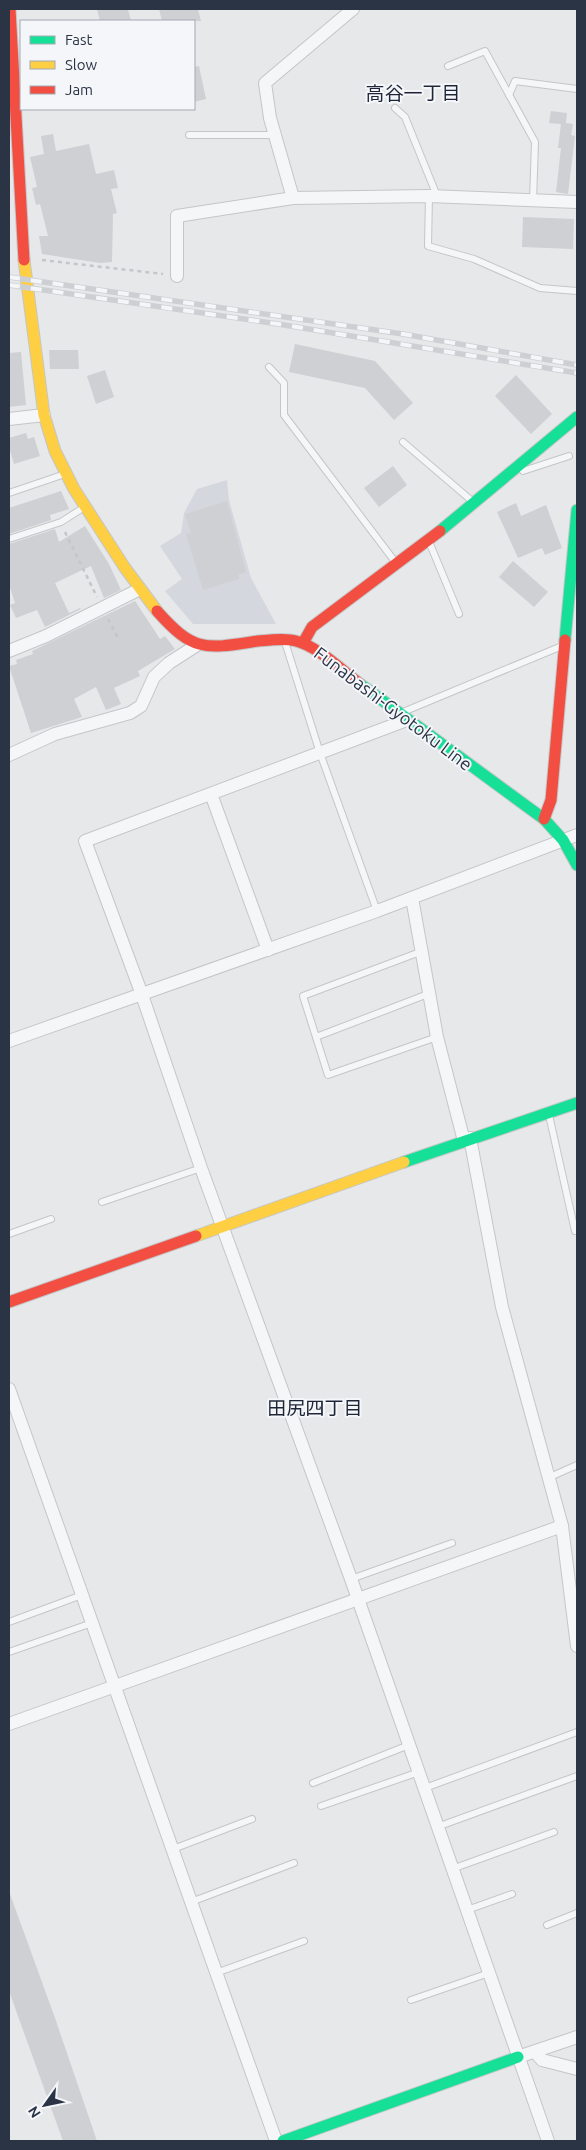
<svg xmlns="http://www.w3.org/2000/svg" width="586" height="2150" font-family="Ubuntu,'Noto Sans JP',sans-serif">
  <rect width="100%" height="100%" fill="#e6e8ea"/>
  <path fill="#d4d7dd" d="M227,480L229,500L251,578L276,624H193L165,591L182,579L160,546L181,533L184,513L197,489Z"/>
  <g fill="#ced0d3">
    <path d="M97,9H128L131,21H100Z"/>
    <path d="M159,9H198L201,21H162Z"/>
    <path d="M199,66L206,99L194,102V67Z"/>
    <path d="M551,111L567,113L566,123L573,124L571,135L575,136L568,194L556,192L561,148H558L561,124L549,123Z"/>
    <path d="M53,134L56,151L89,144L96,174L114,170L118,188L111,189L117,213L113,214L112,262L100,263L42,254L39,236H48L40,204L36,205L32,188L37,187L30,157L44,154L41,136Z"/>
    <path d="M523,217L574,219L573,249L522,247Z"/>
    <path d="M295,344L375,361L413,403L394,420L365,388L289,372Z"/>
    <path d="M49,350H78L79,369H50Z"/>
    <path d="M21,352L26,405L9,407V353Z"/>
    <path d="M105,370L114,397L96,404L87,376Z"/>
    <path d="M516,375L552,414L531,434L495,396Z"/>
    <path d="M26,433L28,439L34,437L40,456L14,464L9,447V438Z"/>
    <path d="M393,466L407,485L379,507L364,488Z"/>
    <path d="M61,491L69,509L50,515L51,520L9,534V508Z"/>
    <path d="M227,501L246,572L238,575L239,579L203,590L186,534L191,533L185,514Z"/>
    <path d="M516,503L521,516L546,505L562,548L545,555L542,548L518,558L497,512Z"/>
    <path d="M85,526L109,564L121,590L104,598L91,566L55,583L69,613L80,608L81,609L45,627L37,610L16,618L10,605L15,603L9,584V544L55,529L59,542Z"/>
    <path d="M513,561L548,592L534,607L499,577Z"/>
    <path d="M135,601L160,639L165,636L175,649L138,671L140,676L114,688L121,704L106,710L96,687L74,699L82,717L31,733L9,666L17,664L16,660L33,654L32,651Z"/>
    <path d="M10,1894L55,2018L97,2141H63L9,1991Z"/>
  </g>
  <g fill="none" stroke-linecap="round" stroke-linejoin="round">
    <g stroke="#c4c6c8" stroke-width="8">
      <g id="lane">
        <path d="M448,66L485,51L535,142L533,201"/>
        <path d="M509,95L515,81L577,89"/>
        <path d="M395,108L405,117L437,196"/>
        <path d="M189,135H275"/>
        <path d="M429,196L428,246L474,259L540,288L577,291"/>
        <path d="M269,367L284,383V415L396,563"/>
        <path d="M403,442L472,501"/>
        <path d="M523,471L569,456"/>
        <path d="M9,493L62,475"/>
        <path d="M9,539L61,522L83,508"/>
        <path d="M430,544L459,614"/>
        <path d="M285,642L320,753L377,911"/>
        <path d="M403,712L562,646"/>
        <path d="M420,952L303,996L328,1075L437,1037"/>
        <path d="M316,1037L428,994"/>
        <path d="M549,1115L575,1231"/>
        <path d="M102,1202L201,1168"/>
        <path d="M9,1234L51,1219"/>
        <path d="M550,1477L577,1465"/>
        <path d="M351,1579L452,1543"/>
        <path d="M9,1622L82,1595"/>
        <path d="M9,1652L92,1623"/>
        <path d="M313,1783L409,1745"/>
        <path d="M425,1788L577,1732"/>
        <path d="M321,1806L419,1772"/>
        <path d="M437,1827L577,1776"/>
        <path d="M173,1849L252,1819"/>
        <path d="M452,1869L554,1832"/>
        <path d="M191,1902L294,1863"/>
        <path d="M467,1910L512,1894"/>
        <path d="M547,1925L577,1913"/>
        <path d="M216,1973L304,1941"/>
        <path d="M411,2000L489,1973"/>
      </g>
    </g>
    <g stroke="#c4c6c8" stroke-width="14">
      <g id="street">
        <path d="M293,198L270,118L265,83L353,9"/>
        <path d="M177,276V216L293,198L429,196L577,202"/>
        <path d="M9,419L44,415"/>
        <path d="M9,651L46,636L140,589"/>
        <path d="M407,720L85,841L141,992L201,1168L351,1579L548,2141"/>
        <path d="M9,755L55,734L130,713L141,706L154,677L169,663L197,645"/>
        <path d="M211,794L268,950"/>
        <path d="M412,898L437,1037L464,1141"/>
        <path d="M9,1041L377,911L577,835"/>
        <path d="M470,1138L502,1307L562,1526L577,1646"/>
        <path d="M9,1389L276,2141"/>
        <path d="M9,1724L562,1526"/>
        <path d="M535,2052L542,2060L577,2069"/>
        <path d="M518,2057L577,2037"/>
      </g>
    </g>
    <g stroke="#c4c6c8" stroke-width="13">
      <g id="fast">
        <path d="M440,531L577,417"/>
        <path d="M565,640L577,510"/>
        <path d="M360,684L544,819L563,840L577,865"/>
        <path d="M404,1162L577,1103"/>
        <path d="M283,2141L518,2057"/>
      </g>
    </g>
    <g stroke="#c4c6c8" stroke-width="13">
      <g id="slow">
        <path d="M24,260L44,415L55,451L74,489L125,568L157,611"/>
        <path d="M196,1236L404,1162"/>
      </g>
    </g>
    <g stroke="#c4c6c8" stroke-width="13">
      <g id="jam">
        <path d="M10,9L24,260"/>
        <path d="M157,611C194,653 206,649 258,641C271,640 284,638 296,641C319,647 341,670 360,684"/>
        <path d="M303,643L312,627L440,531"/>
        <path d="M544,819L551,800L565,640"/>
        <path d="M9,1302L196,1236"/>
      </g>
    </g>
    <g stroke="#c5c6ca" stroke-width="2.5" stroke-dasharray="4 4" stroke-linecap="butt">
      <path d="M42,260L163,274"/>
      <path d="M65,532L97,597"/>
      <path d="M108,619L119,640"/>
    </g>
    <use href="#lane" stroke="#f5f6f7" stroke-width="6"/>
    <use href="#street" stroke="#f5f6f7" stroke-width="12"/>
    <use href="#fast" stroke="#16e098" stroke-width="11"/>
    <use href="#slow" stroke="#ffcf43" stroke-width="11"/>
    <use href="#jam" stroke="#f24e42" stroke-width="11"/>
    <g stroke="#cecfd2" stroke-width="5.5">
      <g id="rail">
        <path d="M9,277L403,334L577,365"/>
        <path d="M9,285L278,324L577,373"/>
      </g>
    </g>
    <use href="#rail" stroke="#f4f6f9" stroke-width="4" stroke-dasharray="11" stroke-linecap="butt"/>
  </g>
  <g text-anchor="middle" stroke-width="4" stroke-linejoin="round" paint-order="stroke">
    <g font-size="18" fill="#2b3445" stroke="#f4f6f9">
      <text transform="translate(393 709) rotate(37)" y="6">Funabashi-Gyotoku Line</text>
    </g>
    <g font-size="19" fill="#1d2536" stroke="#f4f6f9">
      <text x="413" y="100">高谷一丁目</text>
      <text x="315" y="1415">田尻四丁目</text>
    </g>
  </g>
  <rect width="586" height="2150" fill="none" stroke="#2b3445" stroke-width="20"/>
  <rect x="20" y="20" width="175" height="90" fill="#f4f6f9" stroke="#a4a8b1"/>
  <rect x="30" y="36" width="25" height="8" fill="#16e098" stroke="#a4a8b1"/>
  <text x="65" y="45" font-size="15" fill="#2b3445">Fast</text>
  <rect x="30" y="61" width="25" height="8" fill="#ffcf43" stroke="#a4a8b1"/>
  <text x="65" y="70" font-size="15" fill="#2b3445">Slow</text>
  <rect x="30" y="86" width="25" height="8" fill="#f24e42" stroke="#a4a8b1"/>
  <text x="65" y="95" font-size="15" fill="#2b3445">Jam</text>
  <g transform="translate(45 2105) rotate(237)" stroke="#f4f6f9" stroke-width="4" paint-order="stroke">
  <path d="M0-4L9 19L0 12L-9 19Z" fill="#2b3445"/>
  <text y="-8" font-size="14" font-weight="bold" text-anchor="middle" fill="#2b3445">N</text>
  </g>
</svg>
